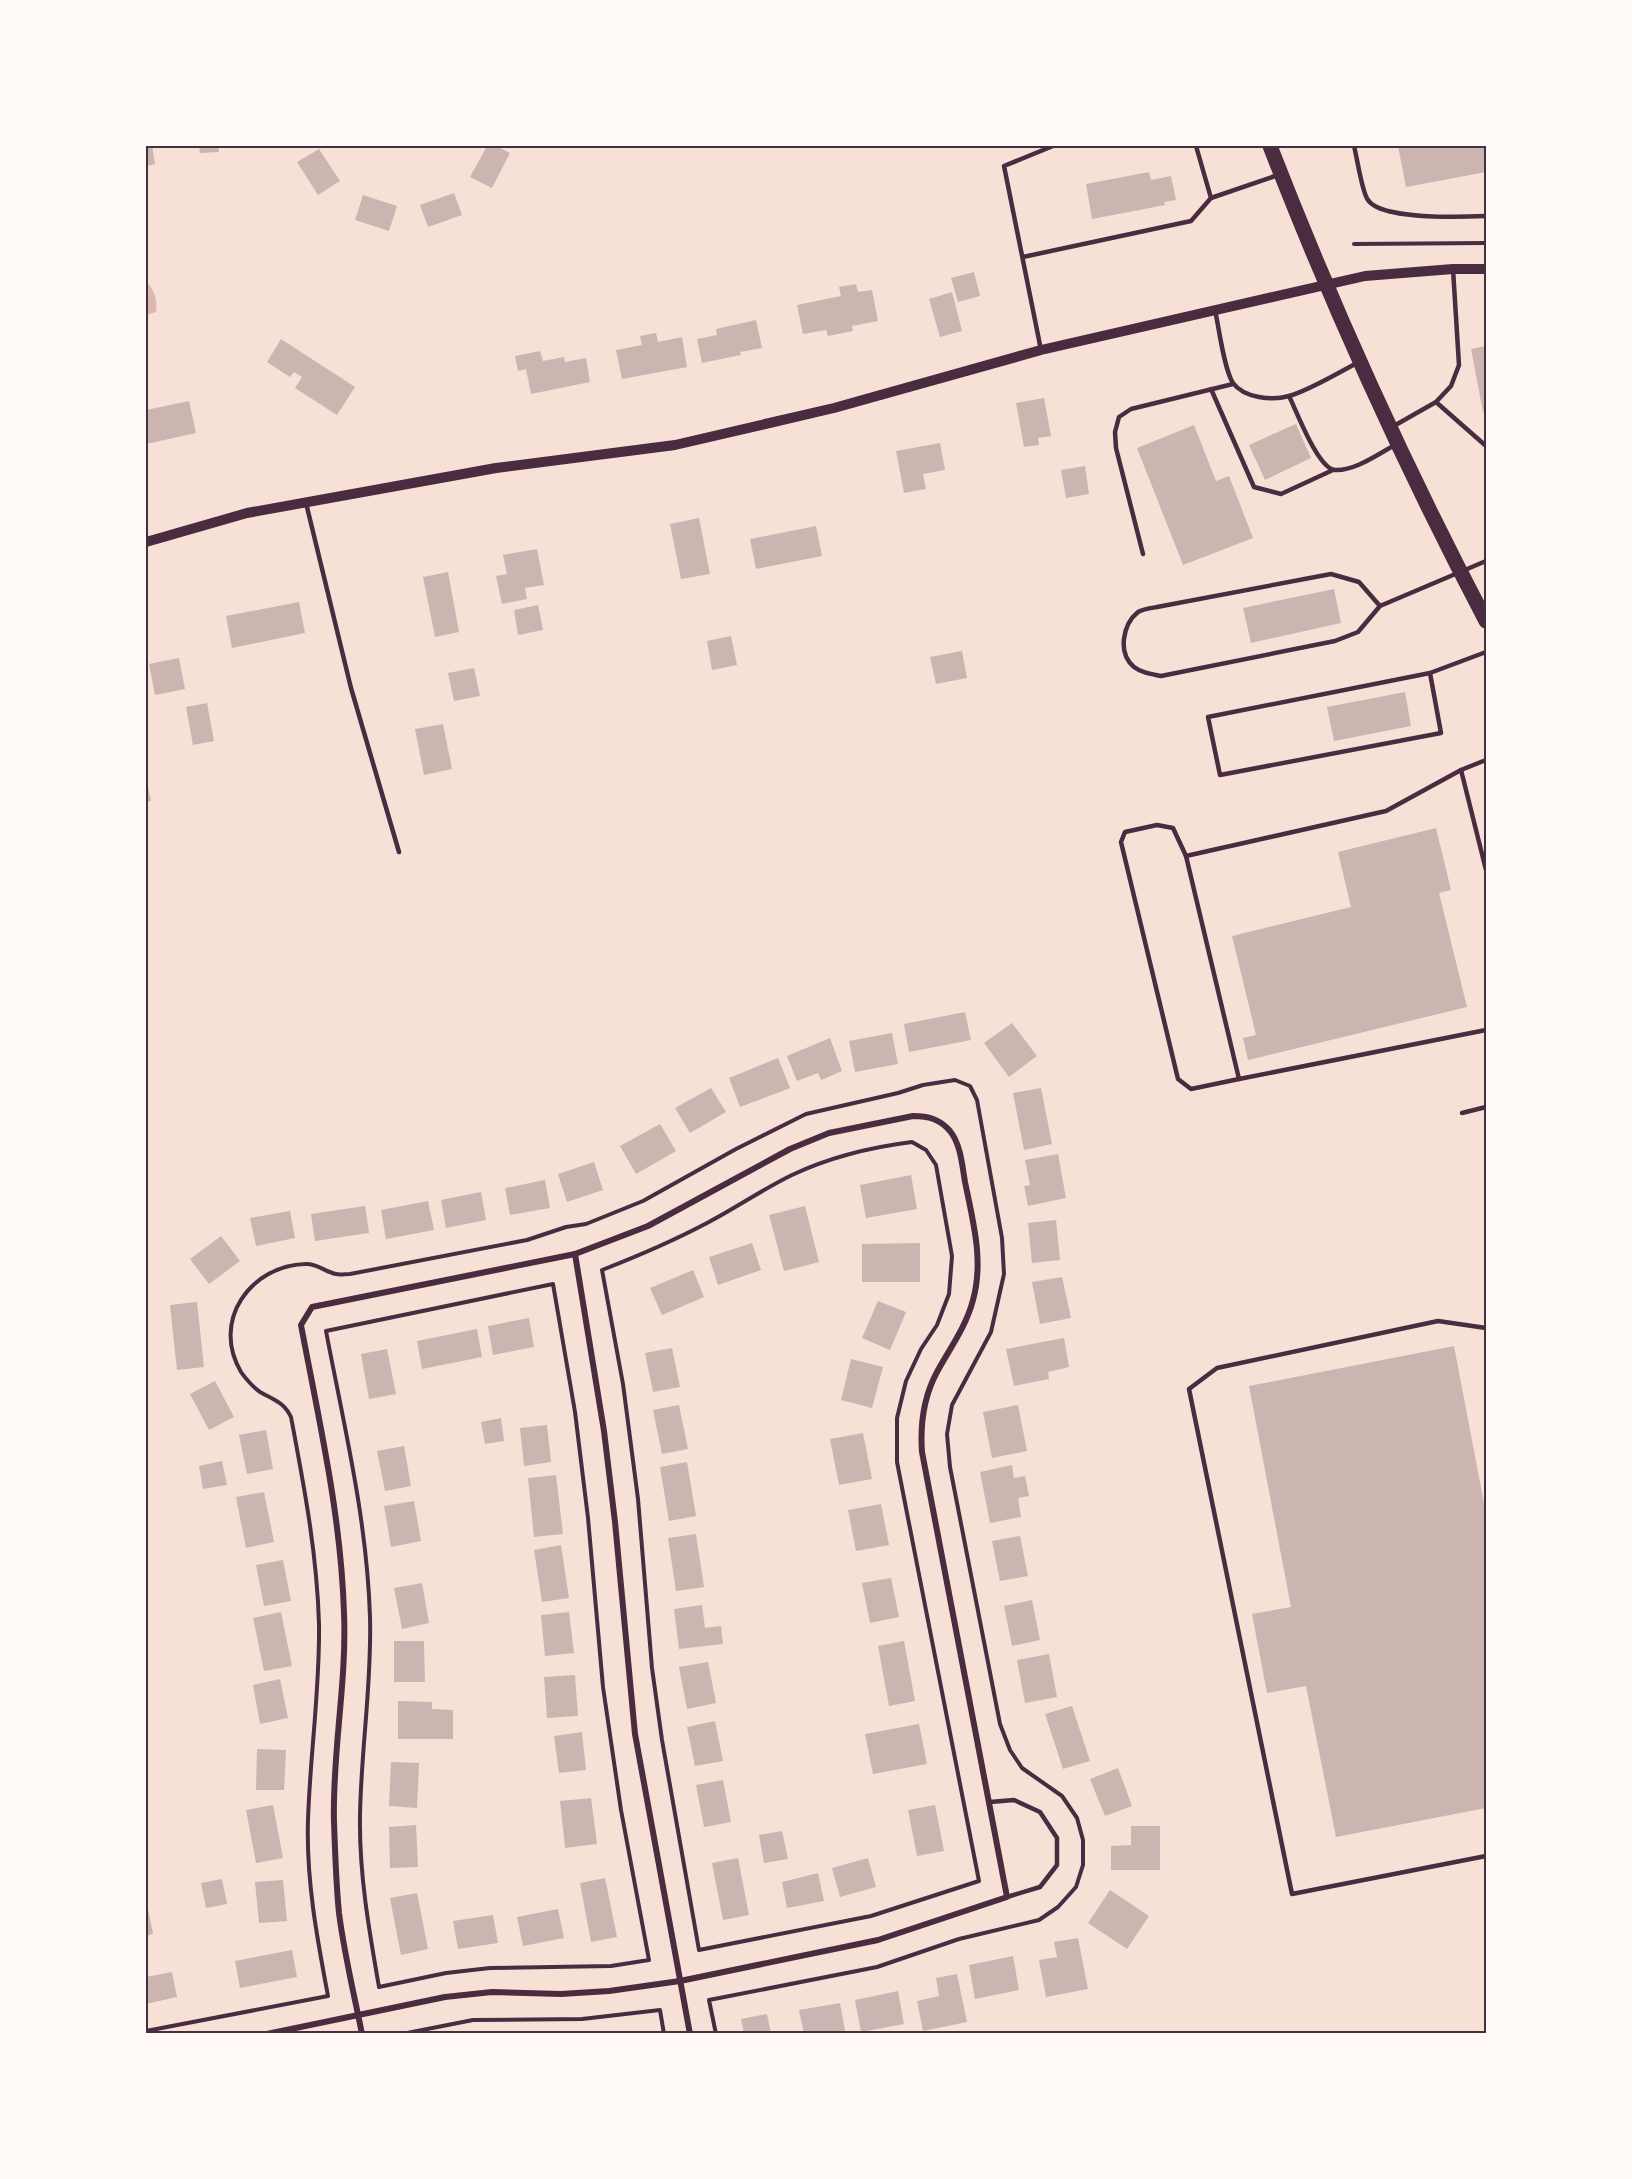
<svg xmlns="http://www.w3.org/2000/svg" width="1632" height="2179" font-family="Mulish,sans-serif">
  <rect width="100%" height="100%" fill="#f7e1d7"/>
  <path fill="#dcb8b0" d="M146,282C154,288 158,301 156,312L147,315Z"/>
  <g fill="#ccb4b1">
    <path d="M146,146H152L155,164L146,166Z"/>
    <path d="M199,146H218L219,152L200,153Z"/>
    <path d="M487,146H496L510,153L492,188L470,177Z"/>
    <path d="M1398,146H1486V172L1406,187Z"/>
    <path d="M319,149L340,181L318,195L297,162Z"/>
    <path d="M1149,172L1151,180L1171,176L1176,200L1164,202L1165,205L1092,219L1086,184Z"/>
    <path d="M454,193L462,215L428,227L420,205Z"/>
    <path d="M363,195L397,206L389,231L355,220Z"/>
    <path d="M974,272L980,296L958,302L951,278Z"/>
    <path d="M856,284L858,292L872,290L878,321L852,326L853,331L828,336L826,330L803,334L797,305L841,296L839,287Z"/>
    <path d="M952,292L962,331L940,337L929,299Z"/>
    <path d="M756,320L762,348L740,352L741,355L702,363L697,339L717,335L716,329Z"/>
    <path d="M656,333L658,342L682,337L687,367L622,379L616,350L642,345L640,336Z"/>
    <path d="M281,339L355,387L337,415L295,388L302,377L294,372L290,377L267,362Z"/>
    <path d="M1486,346V411L1483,412L1471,349Z"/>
    <path d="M540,351L543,361L564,357L565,362L586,358L590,382L531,394L526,369L518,371L515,356Z"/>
    <path d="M1044,398L1051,436L1038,438L1039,445L1024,447L1016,403Z"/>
    <path d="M189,401L196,433L146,444V410Z"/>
    <path d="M1296,424L1311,458L1265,480L1249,445Z"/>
    <path d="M1194,425L1216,481L1229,476L1253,538L1183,565L1137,448Z"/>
    <path d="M940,443L945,470L923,474L926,489L904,493L896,451Z"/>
    <path d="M1085,466L1089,494L1066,498L1061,470Z"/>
    <path d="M699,518L710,574L681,579L670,524Z"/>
    <path d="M816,526L822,556L756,569L750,539Z"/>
    <path d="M537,549L544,585L525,588L527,599L502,604L496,576L507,574L503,555Z"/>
    <path d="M448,572L459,632L435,637L423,577Z"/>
    <path d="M1334,589L1341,623L1251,643L1243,608Z"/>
    <path d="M299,602L305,633L232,648L226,616Z"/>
    <path d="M538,605L543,630L518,635L514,610Z"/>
    <path d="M731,636L737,665L712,670L707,641Z"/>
    <path d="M962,651L967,678L936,684L930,657Z"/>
    <path d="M179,658L185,689L155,695L149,664Z"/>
    <path d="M474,668L480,696L454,701L448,673Z"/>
    <path d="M1405,692L1411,726L1334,741L1327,707Z"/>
    <path d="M207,703L214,741L193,745L186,707Z"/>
    <path d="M443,724L452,769L424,775L415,729Z"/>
    <path d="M146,777L151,801L146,802Z"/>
    <path d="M1436,828L1451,890L1439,893L1467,1007L1248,1060L1243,1038L1256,1035L1232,936L1351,907L1338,852Z"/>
    <path d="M965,1012L971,1040L909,1052L904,1024Z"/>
    <path d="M1012,1023L1037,1056L1009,1077L984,1043Z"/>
    <path d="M892,1033L898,1064L855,1072L849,1041Z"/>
    <path d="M830,1038L842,1071L821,1080L818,1073L797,1081L787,1056Z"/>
    <path d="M778,1058L790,1088L740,1107L729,1078Z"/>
    <path d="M711,1088L726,1112L690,1133L675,1108Z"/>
    <path d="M1041,1088L1052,1144L1024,1150L1013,1093Z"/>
    <path d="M660,1124L676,1151L636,1174L620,1146Z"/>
    <path d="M1058,1154L1066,1198L1028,1206L1024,1186L1030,1185L1025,1160Z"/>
    <path d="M594,1162L603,1190L567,1202L558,1174Z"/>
    <path d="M911,1175L917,1209L866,1218L860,1185Z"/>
    <path d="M545,1180L550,1208L510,1215L505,1188Z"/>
    <path d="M481,1192L486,1220L446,1228L441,1200Z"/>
    <path d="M428,1201L434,1230L386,1239L381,1210Z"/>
    <path d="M365,1206L369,1233L315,1241L311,1214Z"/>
    <path d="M805,1206L819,1262L784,1271L769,1215Z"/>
    <path d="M290,1211L295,1238L256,1246L250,1218Z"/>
    <path d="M1056,1220L1060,1260L1032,1263L1028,1223Z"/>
    <path d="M221,1236L240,1261L209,1284L190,1259Z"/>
    <path d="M752,1243L761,1270L718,1285L709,1257Z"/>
    <path d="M920,1243V1282H862V1244Z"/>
    <path d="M693,1270L704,1297L662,1315L650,1288Z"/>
    <path d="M1062,1277L1071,1318L1040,1324L1032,1282Z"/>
    <path d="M878,1301L906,1312L890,1350L862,1338Z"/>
    <path d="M197,1302L204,1367L177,1370L170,1305Z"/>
    <path d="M529,1318L534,1347L493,1355L488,1326Z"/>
    <path d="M477,1329L482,1357L422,1369L417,1341Z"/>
    <path d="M1064,1338L1069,1367L1048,1372L1049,1379L1014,1386L1006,1349Z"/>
    <path d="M1454,1346L1486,1514V1808L1336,1837L1306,1686L1267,1693L1252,1614L1291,1607L1249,1386Z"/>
    <path d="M672,1348L680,1387L653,1392L645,1353Z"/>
    <path d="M387,1349L396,1394L369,1399L361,1354Z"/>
    <path d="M851,1359L883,1367L872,1408L841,1400Z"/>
    <path d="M215,1381L234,1417L209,1430L190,1394Z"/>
    <path d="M679,1405L688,1449L662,1454L653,1410Z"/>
    <path d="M1018,1405L1027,1451L992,1458L983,1412Z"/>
    <path d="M501,1418L504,1441L485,1444L481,1422Z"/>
    <path d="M547,1425L551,1462L524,1466L520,1428Z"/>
    <path d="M266,1430L273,1469L247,1474L239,1435Z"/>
    <path d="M863,1433L872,1479L839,1485L830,1439Z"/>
    <path d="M404,1446L411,1486L385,1491L377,1451Z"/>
    <path d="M222,1461L227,1485L203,1489L199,1466Z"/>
    <path d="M687,1462L696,1516L669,1521L660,1467Z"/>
    <path d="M1012,1465L1014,1478L1025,1476L1029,1496L1018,1498L1021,1517L990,1523L980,1472Z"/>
    <path d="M556,1475L563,1534L534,1537L528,1478Z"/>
    <path d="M264,1492L274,1542L246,1548L236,1497Z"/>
    <path d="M414,1501L421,1541L391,1547L384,1506Z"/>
    <path d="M881,1504L889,1545L856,1551L848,1510Z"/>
    <path d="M696,1534L704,1587L676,1591L668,1538Z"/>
    <path d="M1020,1536L1028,1576L1000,1581L992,1541Z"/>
    <path d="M561,1545L569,1598L542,1602L534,1550Z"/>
    <path d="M283,1560L291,1601L264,1606L256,1565Z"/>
    <path d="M891,1578L899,1617L870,1623L862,1583Z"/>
    <path d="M422,1583L429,1623L402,1629L394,1588Z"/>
    <path d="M1032,1600L1040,1640L1012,1646L1004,1606Z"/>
    <path d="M702,1605L705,1628L721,1626L723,1644L679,1649L674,1609Z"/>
    <path d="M281,1612L292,1666L264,1671L253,1618Z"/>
    <path d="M569,1612L574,1653L545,1656L541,1615Z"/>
    <path d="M394,1641H424L425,1682H394Z"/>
    <path d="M904,1641L915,1701L889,1706L878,1646Z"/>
    <path d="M1049,1654L1057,1697L1025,1703L1017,1660Z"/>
    <path d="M708,1662L716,1703L687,1709L679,1667Z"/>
    <path d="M575,1675L578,1716L547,1718L544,1677Z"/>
    <path d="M280,1679L288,1718L260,1724L253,1685Z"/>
    <path d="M398,1701L432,1702V1709L453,1710V1739H398Z"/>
    <path d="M1072,1706L1090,1761L1063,1769L1045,1714Z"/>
    <path d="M715,1721L723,1761L695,1766L687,1727Z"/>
    <path d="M919,1724L927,1764L873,1774L865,1734Z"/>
    <path d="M582,1732L586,1770L559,1773L554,1736Z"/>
    <path d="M257,1749L286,1750L284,1790H256Z"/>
    <path d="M391,1762L419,1763L417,1808L389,1806Z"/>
    <path d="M1118,1768L1132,1806L1105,1816L1090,1779Z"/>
    <path d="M723,1780L731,1822L704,1827L696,1785Z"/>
    <path d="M591,1798L597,1844L565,1848L560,1801Z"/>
    <path d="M273,1805L283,1858L256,1863L246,1810Z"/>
    <path d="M935,1805L944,1851L917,1856L908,1810Z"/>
    <path d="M416,1825L418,1867L390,1868L389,1827Z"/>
    <path d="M1131,1826H1160V1870H1111V1846L1131,1845Z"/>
    <path d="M782,1831L788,1859L764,1863L759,1835Z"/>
    <path d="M738,1858L749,1915L723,1920L712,1863Z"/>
    <path d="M868,1858L876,1887L840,1897L832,1868Z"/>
    <path d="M818,1873L824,1901L787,1908L782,1882Z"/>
    <path d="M605,1878L617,1937L591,1942L580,1883Z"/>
    <path d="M222,1879L227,1904L206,1908L201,1883Z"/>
    <path d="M283,1880L287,1921L259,1923L255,1882Z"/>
    <path d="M1110,1890L1149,1916L1127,1949L1088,1923Z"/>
    <path d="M417,1893L428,1949L401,1955L390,1898Z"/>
    <path d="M146,1899L153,1934L146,1936Z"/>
    <path d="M558,1909L564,1938L523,1946L517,1917Z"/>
    <path d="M493,1915L498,1943L458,1949L453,1921Z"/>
    <path d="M1078,1938L1088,1989L1046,1997L1039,1960L1057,1957L1054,1942Z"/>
    <path d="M292,1950L297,1977L240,1988L235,1961Z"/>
    <path d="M1013,1956L1019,1990L975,1999L969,1965Z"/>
    <path d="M172,1972L177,1997L146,2004V1977Z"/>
    <path d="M957,1974L967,2022L923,2031L917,2001L939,1996L936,1978Z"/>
    <path d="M898,1991L904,2024L861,2032L855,2000Z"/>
    <path d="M840,2003L845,2031L834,2034H804L799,2010Z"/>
    <path d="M767,2014L771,2034H744L741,2019Z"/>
  </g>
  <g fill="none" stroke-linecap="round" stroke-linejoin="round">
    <g stroke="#4a2c40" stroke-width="4">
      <path d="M1354,244L1486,243"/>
      <path d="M912,1142L926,1150L936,1165L952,1256L949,1294L937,1325L921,1349L906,1381L897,1418V1462L979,1881L871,1916L699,1950L662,1740L652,1668L638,1499L623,1384L602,1270C638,1256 673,1241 707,1223C736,1208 763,1189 792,1175C828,1158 872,1147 912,1142Z"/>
      <path d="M553,1284L575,1412L588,1518L603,1687L621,1810L649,1960L611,1966L490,1968L446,1973L379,1987C369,1930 359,1873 360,1816C361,1749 372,1683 370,1617C367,1519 344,1426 326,1331Z"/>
      <path d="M146,2031L328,1996C317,1938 306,1879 308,1820C310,1755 320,1690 319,1624C317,1553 304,1486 291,1417C284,1402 274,1400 260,1392C254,1388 245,1378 241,1372C211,1321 250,1266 305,1264C317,1263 325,1272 336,1274C340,1275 345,1274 350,1274L527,1240L566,1227L586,1224L643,1201L736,1149L806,1114L898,1093L923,1085L955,1080L970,1086L977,1100L1002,1238L1004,1274L991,1332L952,1405L947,1434L950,1467L1000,1724L1010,1750L1022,1768L1062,1796L1077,1818L1083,1840V1865L1076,1887L1058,1907L1039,1920L959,1939L877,1967L709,2000L716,2034"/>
      <path d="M402,2034L473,2020L582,2019L660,2010L664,2034"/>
    </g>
    <g stroke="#4a2c40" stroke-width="4.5">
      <path d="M1196,146L1211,198"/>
      <path d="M1354,146C1357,157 1362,193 1368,200C1381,220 1463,217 1486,216"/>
      <path d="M1023,257L1191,221L1211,198L1278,175"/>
      <path d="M1215,310C1219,328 1224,369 1233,383C1244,398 1272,401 1289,396C1308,391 1338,373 1357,363"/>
      <path d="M1041,350L1004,166L1053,146"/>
      <path d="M1211,389L1254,487L1281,494L1333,470"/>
      <path d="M1289,396C1297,412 1318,469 1335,470C1355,471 1378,454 1395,445"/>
      <path d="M1436,402L1451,386L1459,365L1453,269"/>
      <path d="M1392,427L1436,402L1486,446"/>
      <path d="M306,503L351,688L399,852"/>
      <path d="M1143,554L1116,448L1115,432L1119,417L1131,409L1233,384"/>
      <path d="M1380,606L1359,582L1331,574L1157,607C1151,608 1143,609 1138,612C1123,624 1117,653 1134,667C1142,673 1151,674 1161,676L1335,641L1358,632L1380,606L1486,561"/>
      <path d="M1430,673L1441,733L1220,775L1208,717L1430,673L1486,652"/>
      <path d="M1486,760L1461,770L1386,811L1186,856L1239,1079L1486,1030"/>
      <path d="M1461,770L1486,870"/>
      <path d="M1186,856L1173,828L1157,825L1125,832L1121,842L1178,1079L1191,1089L1239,1079"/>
      <path d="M1462,1113L1486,1107"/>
      <path d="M1486,1328L1438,1321L1217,1368L1189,1389L1292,1894L1486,1856"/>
      <path d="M990,1802L1014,1800L1040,1812L1057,1838V1865L1040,1887L1007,1897"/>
    </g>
    <g stroke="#4a2c40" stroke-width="6">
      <path d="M575,1254L604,1431L615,1522L635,1734L690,2034"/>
      <path d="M267,2034L445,1997L492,1992L561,1994L609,1991L680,1981L878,1940L1007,1897L922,1452C920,1424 923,1398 937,1372C950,1348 966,1327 973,1300C984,1261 973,1221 965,1182C962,1165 961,1145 950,1131C940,1119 928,1116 913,1116L829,1133L790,1149L648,1226L575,1254L312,1307L301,1325C319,1421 341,1515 344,1613C347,1683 332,1752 334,1822C335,1852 336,1883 339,1913C344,1953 354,1994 362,2034"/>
    </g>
    <path stroke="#4a2c40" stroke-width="10" d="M146,542L247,513L496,468L675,445L834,408L1041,350L1365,276L1453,269H1486"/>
    <path stroke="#4a2c40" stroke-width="15" d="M1270,146C1333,308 1405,467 1486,621"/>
  </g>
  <rect width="1632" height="2179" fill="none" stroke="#fffaf5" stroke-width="294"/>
  <rect x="147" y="147" width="1338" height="1885" fill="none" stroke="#4a2c40" stroke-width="2"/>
</svg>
